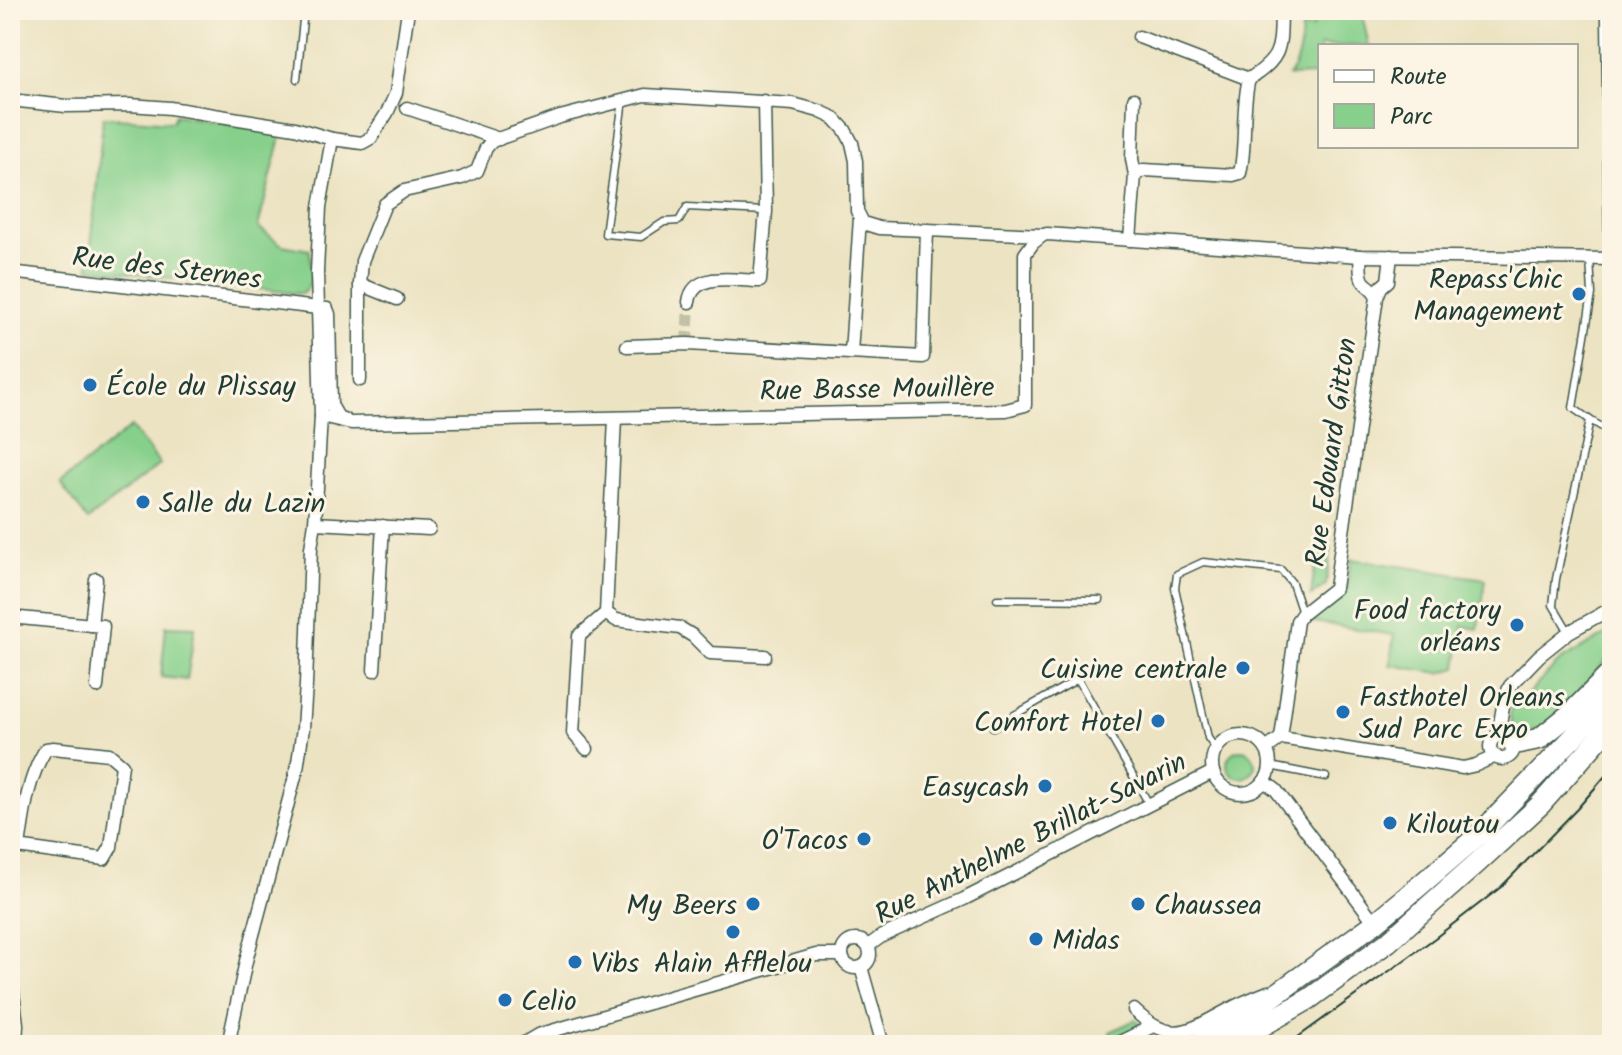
<svg xmlns="http://www.w3.org/2000/svg" width="1622" height="1055" font-family="Kalam,sans-serif">
  <rect width="100%" height="100%" fill="#fcf5e5"/>
  <filter id="ink" filterUnits="userSpaceOnUse"><feTurbulence type="fractalNoise" baseFrequency=".0125" numOctaves="2"/><feDisplacementMap in="SourceGraphic" scale="16" xChannelSelector="R" yChannelSelector="G"/><feConvolveMatrix kernelMatrix="1 2 1 2 8 2 1 2 1" color-interpolation-filters="sRGB"/></filter>
  <filter id="wash" filterUnits="userSpaceOnUse"><feTurbulence type="fractalNoise" baseFrequency=".006" numOctaves="4" result="noise"/><feDisplacementMap in="SourceGraphic" scale="32" xChannelSelector="R" yChannelSelector="G"/><feGaussianBlur stdDeviation="1.8" result="paint"/><feColorMatrix in="noise" values="0 0 0 0 0 0 0 0 0 0 0 0 0 0 0 0 0 1.4 0 .05"/><feComposite in="paint" operator="in"/></filter>
  <g filter="url(#wash)">
    <rect width="100%" height="100%" fill="#ece3c2"/>
    <g fill="#87d08c" stroke="#538660" stroke-width="2">
      <path d="M1313,10H1361L1369,46H1320V75L1289,76C1299,60 1301,46 1302,28H1313Z"/>
      <path d="M175,115L282,133L258,227L282,245L310,250C310,265 316,287 301,294L89,268L103,117L172,122Z"/>
      <path d="M131,427L160,464L88,520L60,483Z"/>
      <path d="M1317,547L1331,549L1326,585L1311,596Z"/>
      <path d="M1351,559L1486,579L1478,629L1463,626L1457,668L1440,673L1390,665L1394,635L1307,621L1347,590Z"/>
      <path d="M166,626L195,627L187,680L161,677Z"/>
      <path d="M1612,631V654L1548,726L1520,735C1507,722 1509,709 1514,693L1522,700L1560,661Z"/>
      <circle cx="1241" cy="764" r="14"/>
      <path d="M1135,1020L1141,1025L1100,1045H1093L1111,1037L1110,1032Z"/>
      <path d="M1148,1037L1167,1040L1184,1037L1185,1040L1175,1045H1126L1140,1038Z"/>
    </g>
  </g>
  <g filter="url(#ink)">
    <g fill="none" stroke-linecap="round" stroke-linejoin="round">
      <path stroke="#c3c2a6" stroke-width="12" stroke-dasharray="12 6" stroke-linecap="butt" d="M687,344L689,302"/>
      <g stroke="#3e5649" stroke-width="9">
        <g id="lane">
          <path d="M297,79L304,10"/>
          <path d="M623,100L605,234L641,237L664,222L679,221L687,207L765,211"/>
          <path d="M1590,420L1612,433"/>
          <path d="M997,599L1100,600"/>
          <path d="M1569,632L1553,605L1556,579L1590,420L1573,408L1592,294L1590,259"/>
          <path d="M993,727L1078,679L1149,804"/>
          <path d="M1216,749L1208,738L1175,588L1177,574L1203,562L1281,570L1292,583L1302,613"/>
          <path d="M1270,766L1326,777"/>
        </g>
      </g>
      <g stroke="#3e5649" stroke-width="15">
        <g id="street">
          <path d="M1606,10L1608,18L1611,259"/>
          <path d="M1139,37L1249,79"/>
          <path d="M1134,99L1132,159L1135,175"/>
          <path d="M10,100L66,106L130,105L170,108L295,128L332,139L362,143L371,138L387,113L396,93L408,10"/>
          <path d="M407,108L499,139"/>
          <path d="M1130,240L1135,175L1144,170L1233,175L1240,173C1247,142 1241,110 1249,79C1283,58 1280,47 1281,10"/>
          <path d="M1360,256C1361,264 1359,276 1364,282C1370,289 1373,287 1377,297"/>
          <path d="M10,272L327,309L329,314L331,405L338,417L345,420"/>
          <path d="M360,284L397,299"/>
          <path d="M689,302C693,270 737,281 760,281L766,211L764,101"/>
          <path d="M627,346L687,344L923,357L927,230"/>
          <path d="M851,353L860,218"/>
          <path d="M360,380V284L362,261L385,204L404,191L462,178L477,171L486,148L492,141L560,117L645,95L793,104L819,111L834,118L845,130L852,143L856,161L857,211L863,223L879,228L1043,235L1047,234L1360,256L1612,259"/>
          <path d="M321,416L351,423L1006,410L1025,405V254L1033,243L1043,235"/>
          <path d="M615,418L606,613L616,620L680,628L693,636L710,653L765,656"/>
          <path d="M315,523L429,529"/>
          <path d="M10,617L103,626L97,687"/>
          <path d="M91,625L96,579"/>
          <path d="M374,670L383,526"/>
          <circle cx="1241" cy="764" r="29"/>
          <circle cx="1502" cy="747" r="12"/>
          <path d="M1498,736L1504,700L1510,686L1539,656L1569,632L1612,608"/>
          <path d="M1281,738L1297,621L1302,614L1335,588L1377,297L1381,287L1388,281L1391,256"/>
          <path d="M1267,748L1281,738L1463,768L1476,765L1496,756"/>
          <path d="M587,749L573,733L579,636L606,613"/>
          <path d="M1264,781L1276,790L1375,923"/>
          <path d="M10,846L104,859L111,847L122,765L109,754L53,748L46,749C27,779 24,813 19,847"/>
          <circle cx="856" cy="954" r="14"/>
          <path d="M868,946L882,936L964,899L1213,772"/>
          <path d="M861,967L883,1045"/>
          <path d="M11,978L17,1024L16,1045"/>
          <path d="M1134,1010C1173,1048 1191,1029 1232,1008C1243,1002 1256,997 1268,992"/>
          <path d="M17,1041L47,1045"/>
          <path d="M228,1045L246,961L297,769L303,728L306,685L311,548L315,523L321,416L317,272L320,207L332,139"/>
          <path d="M521,1045L538,1035L562,1028L816,955H842"/>
          <path d="M1114,1045L1153,1026"/>
        </g>
      </g>
      <g stroke="#3e5649" stroke-width="23">
        <g id="primary">
          <path d="M1514,744L1539,739L1570,714L1612,672"/>
          <path d="M1195,1045L1250,1013L1375,923L1404,899L1481,833L1612,697"/>
          <path d="M1229,1045L1309,999L1388,942L1476,864L1540,805L1612,724"/>
        </g>
      </g>
      <use href="#lane" stroke="#fff" stroke-width="6"/>
      <use href="#street" stroke="#fff" stroke-width="12"/>
      <use href="#primary" stroke="#fff" stroke-width="20"/>
      <path stroke="#1f3d34" stroke-width="2" d="M1287,1045L1435,938L1501,887L1577,809L1612,768"/>
    </g>
  </g>
  <g fill="#1f6fb2" stroke="#fcf5e5" stroke-width="3">
    <circle cx="1579" cy="294" r="8"/>
    <circle cx="90" cy="385" r="8"/>
    <circle cx="143" cy="502" r="8"/>
    <circle cx="1517" cy="625" r="8"/>
    <circle cx="1243" cy="668" r="8"/>
    <circle cx="1343" cy="712" r="8"/>
    <circle cx="1158" cy="721" r="8"/>
    <circle cx="1045" cy="786" r="8"/>
    <circle cx="1390" cy="823" r="8"/>
    <circle cx="864" cy="839" r="8"/>
    <circle cx="753" cy="904" r="8"/>
    <circle cx="1138" cy="904" r="8"/>
    <circle cx="733" cy="932" r="8"/>
    <circle cx="1036" cy="939" r="8"/>
    <circle cx="575" cy="962" r="8"/>
    <circle cx="505" cy="1000" r="8"/>
  </g>
  <g text-anchor="middle" stroke-width="6" stroke-linejoin="round" paint-order="stroke">
    <g font-size="28" fill="#1f3d34" stroke="#fcf5e5">
      <text transform="translate(167 267) rotate(7)" y="10">Rue des Sternes</text>
      <text transform="translate(877 388) rotate(-1)" y="10">Rue Basse Mouillère</text>
      <text transform="translate(1330 452) rotate(-82)" y="10">Rue Edouard Gitton</text>
      <text transform="translate(1030 837) rotate(-27)" y="10">Rue Anthelme Brillat-Savarin</text>
    </g>
    <g font-size="28" fill="#1f3d34" stroke="#fcf5e5" text-anchor="start">
      <text x="1563" y="288" text-anchor="end">Repass'Chic<tspan x="1563" dy="32">Management</tspan></text>
      <text x="106" y="395">École du Plissay</text>
      <text x="159" y="512">Salle du Lazin</text>
      <text x="1501" y="619" text-anchor="end">Food factory<tspan x="1501" dy="32">orléans</tspan></text>
      <text x="1227" y="678" text-anchor="end">Cuisine centrale</text>
      <text x="1359" y="706">Fasthotel Orleans<tspan x="1359" dy="32">Sud Parc Expo</tspan></text>
      <text x="1142" y="731" text-anchor="end">Comfort Hotel</text>
      <text x="1029" y="796" text-anchor="end">Easycash</text>
      <text x="1406" y="833">Kiloutou</text>
      <text x="848" y="849" text-anchor="end">O'Tacos</text>
      <text x="737" y="914" text-anchor="end">My Beers</text>
      <text x="1154" y="914">Chaussea</text>
      <text x="1052" y="949">Midas</text>
      <text x="591" y="972">Vibs</text>
      <text x="733" y="972" text-anchor="middle">Alain Afflelou</text>
      <text x="521" y="1010">Celio</text>
    </g>
  </g>
  <rect width="1622" height="1055" fill="none" stroke="#fcf5e5" stroke-width="40"/>
  <rect x="1318" y="44" width="260" height="104" fill="#fcf5e5" stroke="#a4ab9e" stroke-width="2"/>
  <rect x="1334" y="70" width="40" height="12" fill="#ffffff" stroke="#a4ab9e" stroke-width="2"/>
  <text x="1390" y="84" font-size="24" fill="#1f3d34">Route</text>
  <rect x="1334" y="104" width="40" height="24" fill="#87d08c" stroke="#a4ab9e" stroke-width="2"/>
  <text x="1390" y="124" font-size="24" fill="#1f3d34">Parc</text>
</svg>
